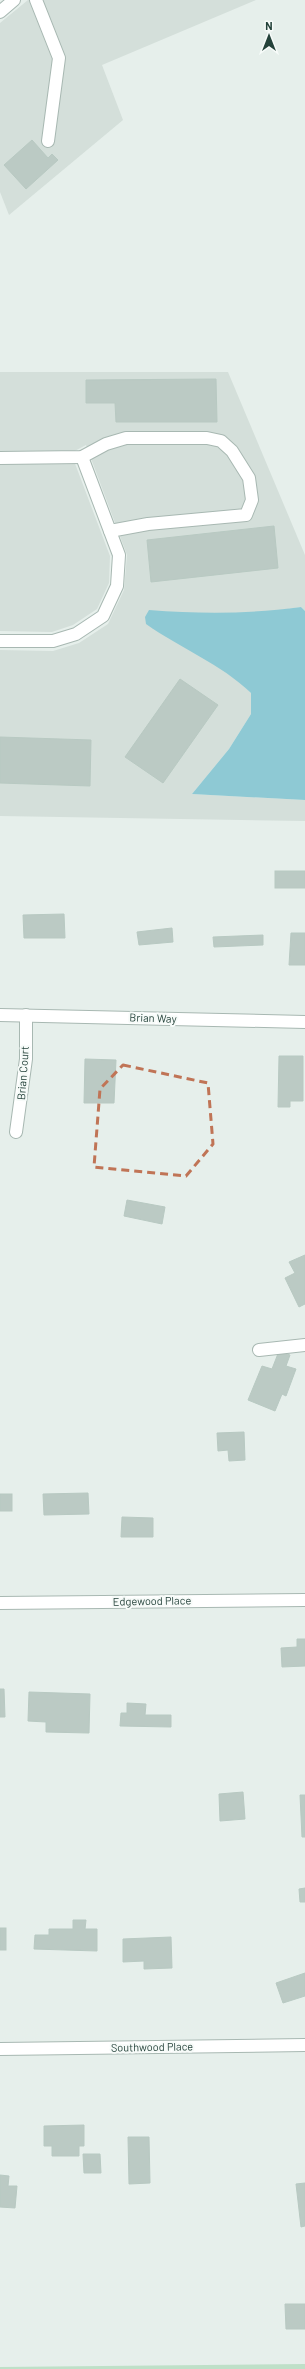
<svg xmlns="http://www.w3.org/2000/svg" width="305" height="2369" font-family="Barlow,sans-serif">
  <rect width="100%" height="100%" fill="#e6efeb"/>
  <g fill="#d4dfda">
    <path d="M28,0H256L102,65L123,120L9,215L0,192V23Z"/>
    <path d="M0,372H228L305,555V611L301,607L261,613H185L235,678L251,693L252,701L251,714L229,749L192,794L305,800V821L0,816V650L53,651L79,643L108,624L124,590L127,555L86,445L71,453L110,556L109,583L97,609L73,625L52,632L0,631Z"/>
  </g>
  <path fill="#bfe0c8" d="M305,2364V2369H0V2367Z"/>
  <path fill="#8ec9d4" d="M301,607L305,611V800L192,794L229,749L251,714V693C221,664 180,648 146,624L145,617L149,610C201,614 250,614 301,607Z"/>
  <g fill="#bbcac4" stroke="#b8c9c2">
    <path d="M32,140L48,158L52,154L58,160L26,189L4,165Z"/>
    <path d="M216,379L217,422H116L115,403H86V380Z"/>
    <path d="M274,526L278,568L151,582L147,540Z"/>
    <path d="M180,679L218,705L163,783L125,757Z"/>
    <path d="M0,737L91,740L90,786L0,783Z"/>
    <rect x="275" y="871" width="30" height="17"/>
    <path d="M64,914L65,938H24L23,915Z"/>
    <path d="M172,928L173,942L139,945L137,932Z"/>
    <path d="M291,933H305V965H289Z"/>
    <path d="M263,935V945L214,947L213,937Z"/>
    <path d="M279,1056H303V1101H290V1107H278Z"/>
    <path d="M85,1059L116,1060L114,1103H84Z"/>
    <path d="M127,1200L165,1207L162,1224L124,1216Z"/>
    <path d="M305,1255V1304L299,1307L285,1278L295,1273L289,1262Z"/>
    <path d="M279,1351L290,1355L286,1366L296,1369L286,1396L282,1394L275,1411L248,1400L262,1366L272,1369Z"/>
    <path d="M244,1432L245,1460L229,1461L228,1450L218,1451L217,1433Z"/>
    <path d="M88,1493L89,1514L44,1515L43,1494Z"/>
    <rect x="0" y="1494" width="12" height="17"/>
    <path d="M122,1517L153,1518V1537H121Z"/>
    <path d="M297,1639H305V1666L282,1667L281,1648L297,1647Z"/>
    <path d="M0,1689H4L5,1717H0Z"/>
    <path d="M29,1692L90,1694L89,1733L46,1732V1722L28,1721Z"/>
    <path d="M127,1703L146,1704L145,1715H171V1727L120,1726L121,1713H127Z"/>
    <path d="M243,1792L245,1819L220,1821L219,1794Z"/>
    <path d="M300,1795H305V1837H302Z"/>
    <path d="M305,1888V1902H300L299,1889Z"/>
    <path d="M73,1920H86L85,1929H97V1951L34,1949L35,1935H49V1929H73Z"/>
    <rect x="0" y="1928" width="6" height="22"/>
    <path d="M171,1937L172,1968L144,1969V1961L123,1962V1939Z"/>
    <path d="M305,1973V1996L283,2003L276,1983Z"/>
    <path d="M84,2125V2146H79V2156H52V2146H44V2126Z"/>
    <path d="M128,2137H149L150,2183L129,2184Z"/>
    <path d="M83,2154H100L101,2173H84Z"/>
    <path d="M0,2175L9,2176L8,2186H17L15,2208L0,2207Z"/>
    <path d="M305,2183V2226L301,2227L296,2184Z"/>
    <path d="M285,2304H305V2329H286Z"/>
  </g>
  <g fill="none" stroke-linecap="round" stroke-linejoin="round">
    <g stroke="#a8b8b2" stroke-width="14">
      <g id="minor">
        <path d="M36,0L59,58L48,141"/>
        <path d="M0,12L14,0"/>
        <path d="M0,458L82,457L106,444L126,438H207L221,441L232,451L249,478L252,500L246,515L148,524L110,531"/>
        <path d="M0,641H53L76,634L103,616L117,586L119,555L82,457"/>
        <path d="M0,1015L305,1022"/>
        <path d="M16,1132L26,1059V1015"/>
        <path d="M259,1350L305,1345"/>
        <path d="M0,1603L305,1600"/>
        <path d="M0,2049L305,2045"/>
      </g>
    </g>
    <use href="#minor" stroke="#fff" stroke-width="12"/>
  </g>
  <path fill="none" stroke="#c07456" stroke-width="3" stroke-dasharray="8 5" stroke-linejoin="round" d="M123,1065L208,1083L213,1144L186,1176L94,1167L100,1089Z"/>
  <g text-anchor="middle" stroke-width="4" stroke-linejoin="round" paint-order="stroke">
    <g font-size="11" fill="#24423a" stroke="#f7fbf9">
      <text transform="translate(153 1018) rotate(2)" y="4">Brian Way</text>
      <text transform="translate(23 1073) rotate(-86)" y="4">Brian Court</text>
      <text transform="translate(152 1601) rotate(-1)" y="4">Edgewood Place</text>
      <text transform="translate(152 2047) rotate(-1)" y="4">Southwood Place</text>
    </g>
  </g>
  <g transform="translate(269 36)" stroke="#f7fbf9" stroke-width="3" paint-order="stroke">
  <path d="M0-3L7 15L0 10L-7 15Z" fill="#24423a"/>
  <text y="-6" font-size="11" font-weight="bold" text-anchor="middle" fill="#24423a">N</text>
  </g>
</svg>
